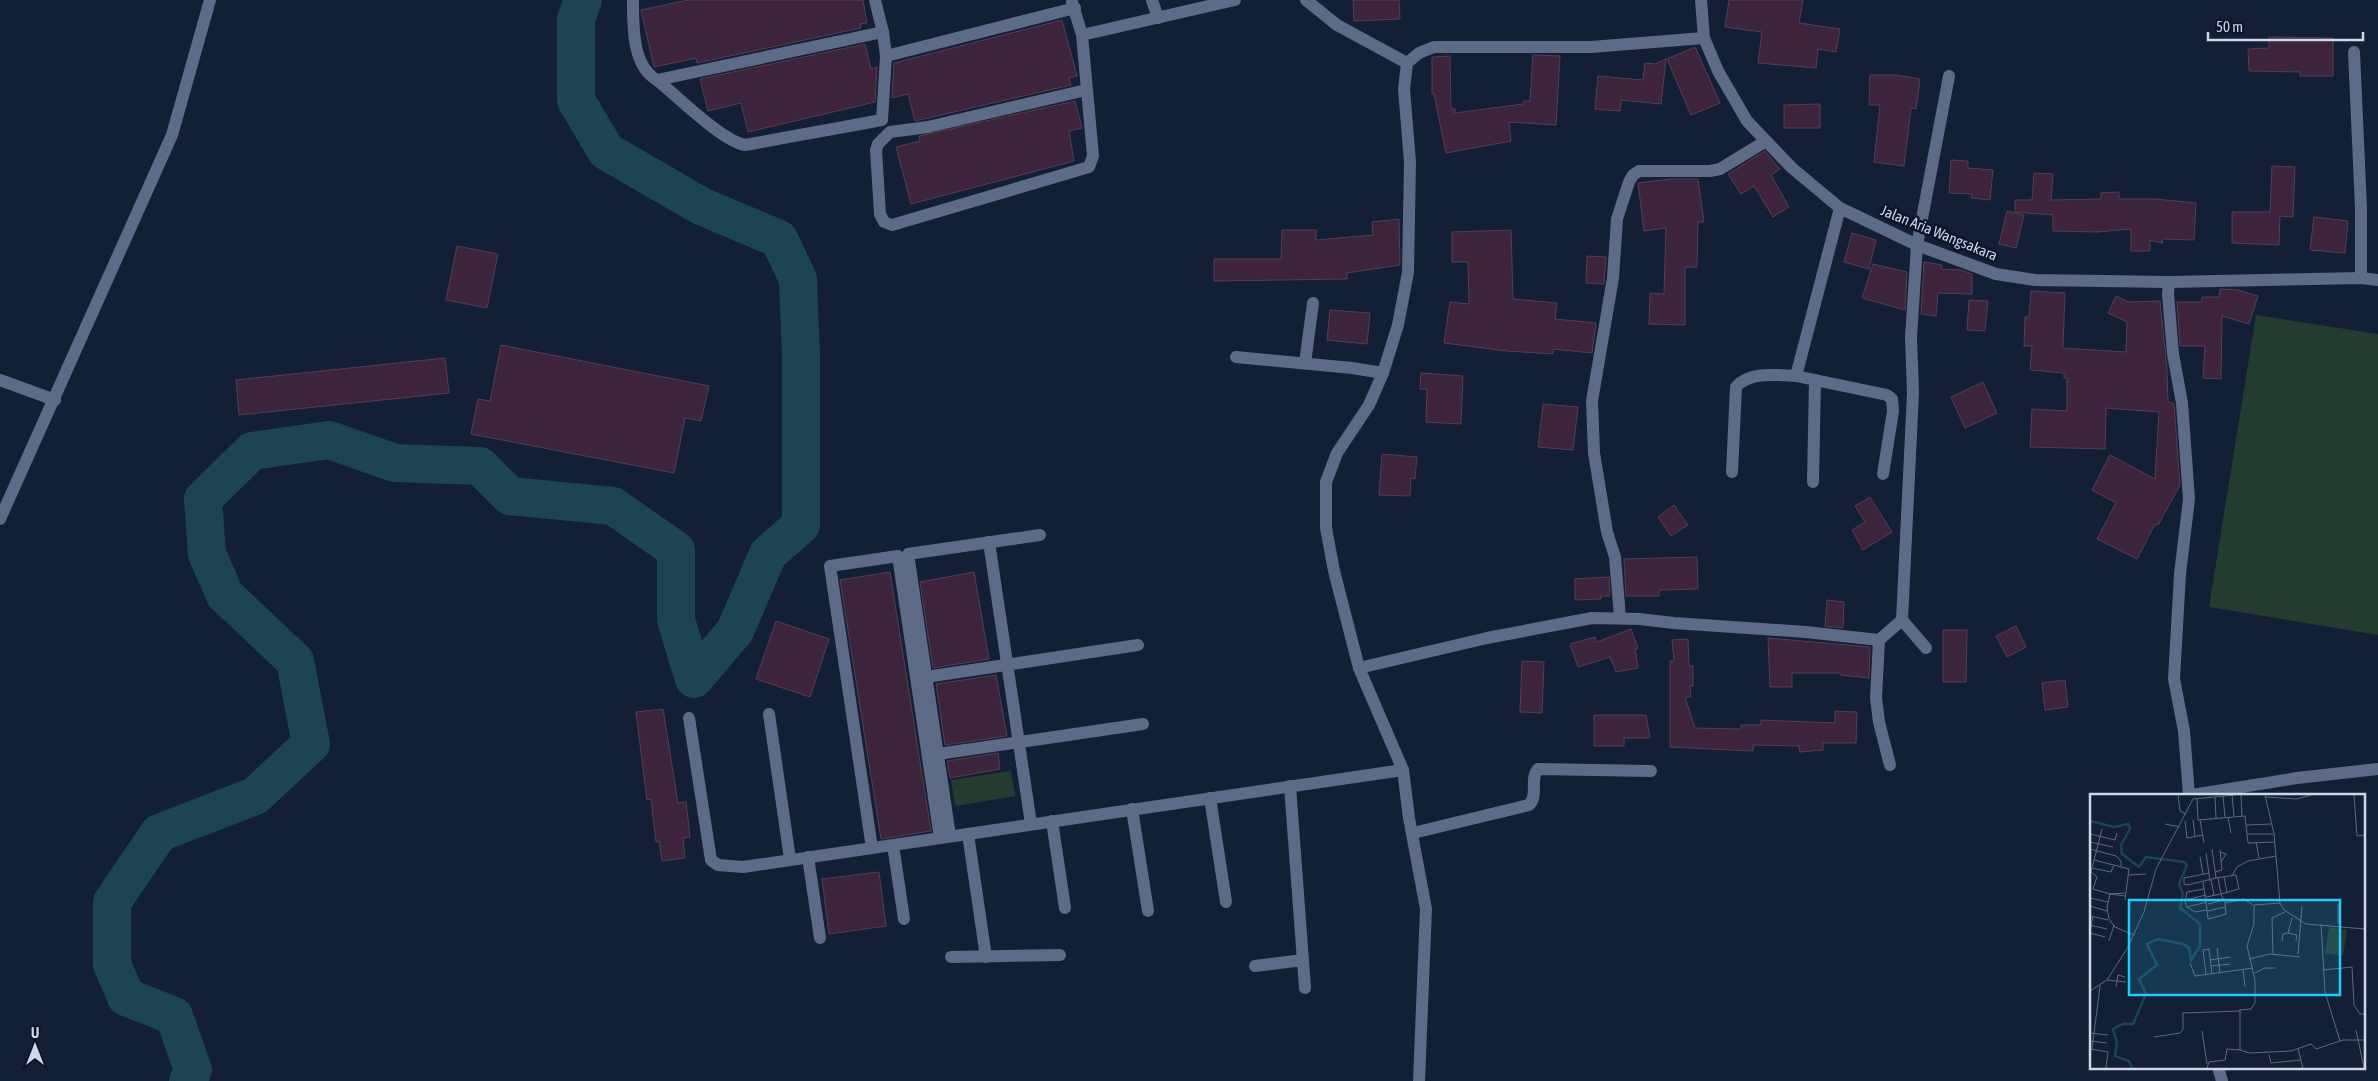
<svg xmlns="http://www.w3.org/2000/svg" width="2378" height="1081" font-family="'Asap Condensed',sans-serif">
  <rect width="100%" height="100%" fill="#131f35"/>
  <g fill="#243c2f">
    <path d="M2256,315L2378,334V635L2209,607Z"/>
    <path d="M1011,771L1015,796L955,806L951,780Z"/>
  </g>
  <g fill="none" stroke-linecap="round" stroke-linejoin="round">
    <path stroke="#1c4453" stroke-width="38" d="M188,1081L193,1070L174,1016L126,997L112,964V902L159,833L255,796L311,744L295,661L225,595L207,554L203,499L252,451L329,440L395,463L480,466L510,496L613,506L676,550V620L694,679L735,631L768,554L801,525V356L798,279L779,239L701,206L606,151L576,100V19L583,0"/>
  </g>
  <g fill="#3d243a" stroke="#563e52">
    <path d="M688,0H863L867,23L860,24L861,28L697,63L696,58L654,67L641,10Z"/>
    <path d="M1353,0H1399L1400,19L1354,21Z"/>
    <path d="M1729,0H1803L1799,23L1840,29L1836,52L1818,49L1816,68L1758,63L1762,32L1725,27Z"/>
    <path d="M1062,20L1077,76L1069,78L1071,85L915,121L908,94L892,98L894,63Z"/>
    <path d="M2269,37L2333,38V76H2300V72L2249,71L2248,49L2269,48Z"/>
    <path d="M865,44L871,69L877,67L875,102L748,132L741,103L708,111L700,79Z"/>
    <path d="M1695,47L1720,103L1691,115L1667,59Z"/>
    <path d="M1533,55L1560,56L1556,125L1509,122L1511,141L1446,153L1434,94H1432V57L1450,56L1451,109H1455V113L1523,104L1524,101H1530Z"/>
    <path d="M1666,59L1661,104L1621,100L1620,111L1595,109L1598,76L1643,80L1645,63L1655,64Z"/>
    <path d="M1870,75H1896L1920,79L1916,109L1911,108L1904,166L1874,162L1880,105H1869Z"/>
    <path d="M1075,101L1082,128L1069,131L1074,161L911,204L896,147L920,141L919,136Z"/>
    <path d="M1820,104V128H1784V105Z"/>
    <path d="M1765,151L1780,169L1771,175L1789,207L1773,217L1754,186L1741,194L1728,174Z"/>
    <path d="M1951,160L1968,161V168L1993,170L1990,200L1971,198L1972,194L1949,193Z"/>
    <path d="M2272,166L2295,167L2293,217L2280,216L2279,245L2232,243V212H2270Z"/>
    <path d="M2034,173L2053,174L2051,200L2101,199V193L2119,192V199H2155L2196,203L2194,240L2163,239L2162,243L2150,240V251H2131V229L2097,232L2053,231V215L2015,212V200H2032Z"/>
    <path d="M1670,179H1698L1704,222H1698L1697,267H1685V325L1649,324L1650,293L1664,294L1666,228L1644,231L1638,183Z"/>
    <path d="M2007,211L2024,215L2016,248L1999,244Z"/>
    <path d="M2314,217L2348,221L2345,253L2310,250Z"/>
    <path d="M1399,219L1400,265L1347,273V279L1214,281V259H1281L1282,230H1316V240L1373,235L1372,222Z"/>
    <path d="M1511,230L1513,299L1557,303L1555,319L1596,323L1592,353L1553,349V354L1507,351L1444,343L1450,302L1469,304L1468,262H1452V232Z"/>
    <path d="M1852,233L1876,240L1869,269L1844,262Z"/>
    <path d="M457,246L498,254L487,308L446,300Z"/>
    <path d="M1587,256L1606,257L1604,284L1586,283Z"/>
    <path d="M1924,262L1942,265L1941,269L1961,270L1972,274V294L1938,293L1936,316L1921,314Z"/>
    <path d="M1873,264L1907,272L1905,310L1862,298Z"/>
    <path d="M2220,289L2238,290L2258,296L2249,324L2222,316L2221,379L2203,378L2205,346H2180L2177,302H2202V297H2219Z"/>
    <path d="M2031,291L2065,293L2063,348L2126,352L2127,322L2108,313L2116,296L2128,302L2160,301L2167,369L2168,402L2174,404L2180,485L2158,525L2155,524L2137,559L2097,539L2116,503L2092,490L2110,455L2155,479L2159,412L2106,408L2105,449L2030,447L2032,409L2067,411V378H2064V373L2030,370L2032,346H2024L2025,317H2029Z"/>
    <path d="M1969,300L1988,301L1985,331L1967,330Z"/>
    <path d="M1330,310L1370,313L1367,344L1327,340Z"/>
    <path d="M501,345L709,386L701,421L685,418L674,473L471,434L478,399L490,401Z"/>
    <path d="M445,358L449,393L239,415L236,380Z"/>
    <path d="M1421,373L1463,376L1461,424L1426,422L1427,389H1420Z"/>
    <path d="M1983,382L1997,413L1965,428L1951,397Z"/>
    <path d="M1543,404L1578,407L1573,450L1538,447Z"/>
    <path d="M1382,454L1417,457L1415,479L1411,478L1410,496L1379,495Z"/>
    <path d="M1870,497L1892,532L1863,550L1852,530L1865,522L1855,506Z"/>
    <path d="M1674,505L1688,525L1671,536L1658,517Z"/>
    <path d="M1697,557L1698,589L1659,590V596H1626L1624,559Z"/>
    <path d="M890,572L931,831L881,839L840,580Z"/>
    <path d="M974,572L989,659L933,668L920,582Z"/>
    <path d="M1609,577L1610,596H1601V599L1575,600V579Z"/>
    <path d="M1827,600L1844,602L1843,628L1825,626Z"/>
    <path d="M776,621L829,639L810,697L756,679Z"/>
    <path d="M2016,626L2026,647L2007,657L1996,636Z"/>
    <path d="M1631,629L1638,648L1635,649L1638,668L1616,672L1610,657L1578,667L1570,644L1595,637L1597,642Z"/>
    <path d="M1943,630H1967L1966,682H1943Z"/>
    <path d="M1768,638L1870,647L1869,678L1840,675V673H1792V687H1770Z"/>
    <path d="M1688,639L1689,666H1693V686H1690L1691,697H1685L1695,728L1741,729V725H1761V720L1835,723V711L1857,712L1856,743H1823V750L1800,752L1799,746L1753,745V751L1670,747V661H1674L1672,640Z"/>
    <path d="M1522,661L1544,662L1542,713L1520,712Z"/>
    <path d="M996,675L1007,736L945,745L936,684Z"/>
    <path d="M2065,680L2068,707L2045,710L2042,683Z"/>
    <path d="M663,709L678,803L686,802L690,837L683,838L685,858L662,861L659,841L656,842L651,799L647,800L636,712Z"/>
    <path d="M1594,715H1646L1650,738H1624V746H1594Z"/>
    <path d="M998,753L1000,769L950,778L947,761Z"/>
    <path d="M879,872L886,926L829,934L822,879Z"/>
  </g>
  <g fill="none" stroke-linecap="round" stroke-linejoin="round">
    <g stroke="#5c6b86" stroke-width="12">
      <path d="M633,0C633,26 632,66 657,80L883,32"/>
      <path d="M1152,0L1158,18"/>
      <path d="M1306,0L1337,25L1407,63"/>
      <path d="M1701,0L1704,38L1718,71L1747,121L1792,168L1840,208L1917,245L1996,274L2035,280L2169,282L2361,278L2378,280"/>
      <path d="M1072,2L1082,35"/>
      <path d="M2354,52L2361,208V278"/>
      <path d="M886,56L1075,8"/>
      <path d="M657,80C677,96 722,141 745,145L882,120L886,56L883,32L875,0"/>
      <path d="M1086,90L928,127L890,132L878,144L876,150L880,214L884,222L892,225L1089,167L1093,156L1082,35L1235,0"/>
      <path d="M2169,282L2168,294L2173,354L2182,403L2189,499L2180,574L2174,679L2184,731L2189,795"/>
      <path d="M1236,357L1352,368L1383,373"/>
      <path d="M1305,363L1313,303"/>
      <path d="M1796,376L1887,395L1892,399L1893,411L1883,474"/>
      <path d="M0,380L55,400"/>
      <path d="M1732,472L1736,387C1750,371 1776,375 1796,376L1840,208"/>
      <path d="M1813,482L1815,380"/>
      <path d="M0,519L172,135L210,0"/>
      <path d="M989,542L1031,824"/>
      <path d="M1620,617L1615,557L1607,532L1594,453L1592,401L1613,278L1617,219L1629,182L1633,175L1639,171H1710L1720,169L1766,141"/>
      <path d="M1902,620L1913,393L1911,337L1917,245L1949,76"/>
      <path d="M1879,640L1876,698L1879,722L1890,765"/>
      <path d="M1359,668L1487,638L1592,618L1639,619L1674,623L1806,632L1879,640L1902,620L1926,648"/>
      <path d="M919,678L1138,645"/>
      <path d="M769,714L790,859"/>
      <path d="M689,718L711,860L718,865L743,867L1403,770"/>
      <path d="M931,755L1143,724"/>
      <path d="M1290,786L1305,988"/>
      <path d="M2192,795L2297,778L2378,769"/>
      <path d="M1210,798L1226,902"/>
      <path d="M1132,809L1148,911"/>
      <path d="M1052,821L1065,908"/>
      <path d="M1413,833L1529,805C1539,796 1529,779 1538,769L1651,771"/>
      <path d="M968,834L986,957"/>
      <path d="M950,836L908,554L1040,535"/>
      <path d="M893,845L904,919"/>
      <path d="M872,848L830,566L898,556L940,838"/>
      <path d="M808,857L820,938"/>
      <path d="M951,957L1060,955"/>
      <path d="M1255,966L1303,960"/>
      <path d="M2218,1067L2222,1081"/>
      <path d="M1419,1081L1426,909L1409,818L1403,770L1359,668L1334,571L1326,528V482L1337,453L1369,405L1383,373L1398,325L1408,272L1410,162L1404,89L1407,63L1419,53L1434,47H1591L1704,38"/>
    </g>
  </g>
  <g text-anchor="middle" stroke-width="5" stroke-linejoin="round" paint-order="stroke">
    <g font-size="15" fill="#ced7e6" stroke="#0a152b">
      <text transform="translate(1939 233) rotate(22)" y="5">Jalan Aria Wangsakara</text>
    </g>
  </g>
  <g transform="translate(2090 794)">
    <rect width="275" height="275" fill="#131f35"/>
    <path d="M239,133L257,136L253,162L235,159Z" fill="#243c2f"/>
    <path fill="none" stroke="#1c4453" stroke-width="2.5" d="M0,27L24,33L38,30L40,35L31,51L32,60L49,73L56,63L94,68L97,71L89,90L93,100L90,114L110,130V152L101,166L99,154L93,150L68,145L57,150L67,171L49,185L56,200L43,230H33L23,235L27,249L25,262L39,267L42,274"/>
    <path fill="none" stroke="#5e697c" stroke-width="1" d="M88,1L90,17L96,20M142,1L144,22M151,1L152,22M175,1L184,40L190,109L194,116L216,130L275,135M264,1L267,42L275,41M133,2L135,23M176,3L207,5L221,1M107,4L108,26L155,22L157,40H183M125,4L126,24M138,23L141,39M103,26L105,42M110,26L114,49M95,27L97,44L113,41M75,30L90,33M157,31L181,30M12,35L1,78L7,83L3,95L20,100L17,114L19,125L25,133L44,141M0,40L25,46L27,39M157,40L158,49L185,48M0,48L23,53M166,48L169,64M0,55L26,62L31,67V72M122,55L126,84M130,58L136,60L131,68M116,59L120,87M110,63L113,80M4,66L39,75L35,106M2,74L21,78L24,71M125,78L132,76L130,56M119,79L94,84V90L97,91L126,84L146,81L149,95L131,100L128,84M39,81L56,80M142,82L147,73L158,67L186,62M134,83L137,98M121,86L124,101M114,95L97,98L95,108L97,113L117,108M35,99L20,100L35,102M116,103L131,100L135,109M0,104L18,108M95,106L116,101M118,110L134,106M248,110V130M0,112L17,117M97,113L105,118L117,116L113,88M117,116L118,125L136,120L135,109L154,105L163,111M118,117L135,113M0,122L18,126M231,130L235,198L250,247M0,131L17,135M0,139L3,122M0,139L15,143M198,139L207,141L206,147M19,147L24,131M192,147L193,140L198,139L202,124M127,154L130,179M183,160L182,124L195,118M208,160L212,112M159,165L180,160L210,163M120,166L140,163M100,169L105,182L163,174M121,172L140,170M153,175L155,193M233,176L262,173L264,211L270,220H275M165,179L175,174H185M116,180L113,156L119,155L122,180M17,186L36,188M26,193L28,181L35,183M0,197L17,186L38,153L54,118L66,75L103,5L145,1M266,236L274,274M112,237L117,270M0,239L18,241M64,243L90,239L93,235V219L150,217M0,247L17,249M0,255L18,258L16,274M2,255L10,192M208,255L213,274M150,256L159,259L201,257L221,250L226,255L253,246H275M179,261L181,269L211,266M117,274L119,268L135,266L137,255L150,256V216L161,215L165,209V186L157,152L164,130V111L190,109"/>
    <path fill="#25c9fe" fill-opacity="0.15" stroke="#25c9fe" stroke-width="2.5" d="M39,106H250V201H39Z"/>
    <rect width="275" height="275" fill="none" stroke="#ced7e6" stroke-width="2.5"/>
  </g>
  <g transform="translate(35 1046)" stroke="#0a152b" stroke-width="4" paint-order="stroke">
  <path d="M0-4L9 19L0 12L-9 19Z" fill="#ced7e6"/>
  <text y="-8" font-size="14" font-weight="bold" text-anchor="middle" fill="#ced7e6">U</text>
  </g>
  <path d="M2208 32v8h155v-8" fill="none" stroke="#ced7e6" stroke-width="2.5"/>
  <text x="2216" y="32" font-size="15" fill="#ced7e6" stroke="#0a152b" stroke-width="4" paint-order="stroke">50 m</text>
</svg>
